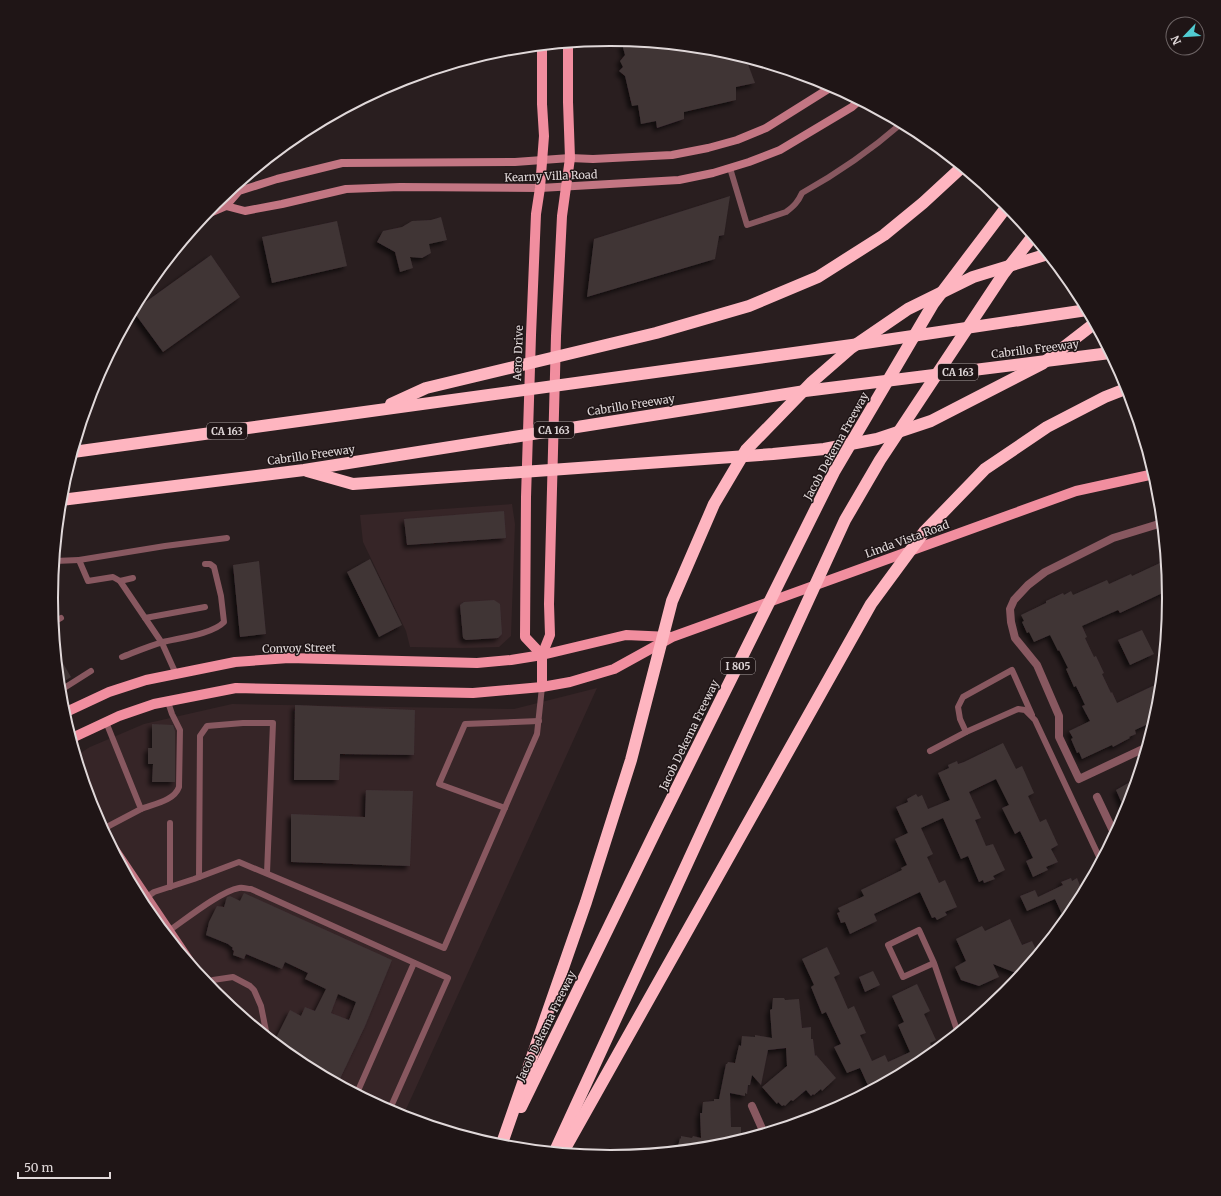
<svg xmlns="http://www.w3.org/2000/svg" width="1221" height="1196" font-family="Merriweather,serif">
  <defs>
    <filter id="shadow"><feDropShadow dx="-3.5" dy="3.5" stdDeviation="2" flood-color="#0009"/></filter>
  </defs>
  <rect width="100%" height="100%" fill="#291e1f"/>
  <g fill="#362527">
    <path d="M512,504L515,524L511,636L499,647L463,648L410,647L406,631L363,542L360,515Z"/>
    <path d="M597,688L403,1116L396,1114L300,1063L215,993L146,908L94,812L77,755L90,747L144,724L232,704L514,709Z"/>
  </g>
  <g fill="#403436" fill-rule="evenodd" filter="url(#shadow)">
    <path d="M634,41L720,50L743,57L746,59L755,83L736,87V100L684,112V119L657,128L656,121L641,124L638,105L632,106L625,76L619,71L623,67L620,61L625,55L622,44Z"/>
    <path d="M730,196L724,235L719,236L715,259L587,297L594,239Z"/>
    <path d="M441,217L447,240L429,244L431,253L422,258L410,257L413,268L400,272L395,252L377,242L383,231L402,227L412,221L431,220Z"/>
    <path d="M337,221L347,266L272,283L262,237Z"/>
    <path d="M211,255L240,297L163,352L133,311Z"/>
    <path d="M504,511L506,538L407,545L404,519Z"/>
    <path d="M370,559L402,625L379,637L347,572Z"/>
    <path d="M259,561L266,634L240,637L233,565Z"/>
    <path d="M1162,562L1167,572L1169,590L1120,613L1118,610L1082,626L1087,637L1085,638L1094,657L1096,656L1104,673L1102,674L1111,693L1112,692L1117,703L1161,682L1159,707L1155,721L1135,730L1136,734L1129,737L1130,738L1113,747L1112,745L1082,759L1079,752L1077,753L1071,739L1073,738L1069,731L1090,721L1082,706L1085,705L1076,686L1074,687L1066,669L1068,668L1059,650L1058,651L1050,635L1034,642L1029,632L1027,633L1022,622L1024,621L1021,615L1046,603V601L1063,593L1064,595L1071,591L1073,595L1107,580L1109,584L1131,574L1132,576Z"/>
    <path d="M494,600L500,604L502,634L498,638L466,640L463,638L460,605L464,602Z"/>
    <path d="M1142,630L1154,654L1130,665L1118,640Z"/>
    <path d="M57,653L71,677L60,684L59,677Z"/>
    <path d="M295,705L415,710L414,755L340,754L339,780H294Z"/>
    <path d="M152,724L173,725L175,731V782H152L153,764H148V748H152Z"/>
    <path d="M1003,743L1016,769L1022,766L1034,793L1028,796L1040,822L1046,819L1058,845L1051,849L1058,862L1046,867L1048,870L1033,877L1026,861L1033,858L1020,831L1015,834L1002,808L1009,805L996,779L969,792L981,818L975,820L986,846L993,844L1005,870L993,876L995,879L984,883L983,880L979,882L968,856L961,859L943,818L921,828L933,854L927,857L939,883L945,880L957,907L945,912L947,915L937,920L935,917L932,918L920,892L874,914L877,921L850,934L845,922L841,923L837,913L840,912L838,908L864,896L861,890L902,870L901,868L907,865L895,839L908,833L896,807L908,802L907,799L916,794L918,797L922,795L928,809L950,800L938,773L949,768L948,765L957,761L958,764L964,762Z"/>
    <path d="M1137,778L1127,812L1126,813L1116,790Z"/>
    <path d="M366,790L413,791L410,866L291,862V814L365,817Z"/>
    <path d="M1071,878L1072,881L1077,878L1083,893L1075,909L1065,921L1055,899L1027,911L1020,896L1035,890L1038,897L1063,885L1061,882Z"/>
    <path d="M244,893L392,960L365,1026L338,1083L300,1063L274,1042L290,1010L301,1016L305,1007L315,1011L326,989L305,979L308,973L285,962L282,969L246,954L244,959L233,955L234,951L232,949L233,948L228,944L206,935L209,922L217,906L224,907L227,897L230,896L240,901ZM338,994L356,1002L349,1020L331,1013Z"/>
    <path d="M1010,919L1022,945L1032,941L1038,954L1021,975L993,964L999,977L979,986L961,980L955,967L966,961L956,939L982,926L985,931Z"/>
    <path d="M827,947L840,974L834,977L838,986L848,1009L854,1006L866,1033L860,1035L872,1061L885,1055L888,1062L910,1052L898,1025L904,1022L892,996L917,984L930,1011L924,1014L936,1040L930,1043L934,1052L921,1063L870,1090L860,1068L847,1073L834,1047L841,1044L826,1012L822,1014L811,987L814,985L802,959Z"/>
    <path d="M873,971L880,985L865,992L859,977Z"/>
    <path d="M773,998H784L785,1000L799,999L802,1028L811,1027V1039H813L815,1056L816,1055L836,1078L822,1091L821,1089L814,1095L813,1094L811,1096L806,1090L793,1101L791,1100L785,1106L784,1105L782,1106L778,1102L777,1104L762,1087L787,1066L786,1048L768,1050L761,1085L752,1075L750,1085H748L747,1094L745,1093V1096L730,1093L731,1127H741V1140L719,1146L677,1150L680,1138L681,1139V1136L692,1138L693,1136L701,1138L700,1113H702L703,1102L714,1101V1099H719L726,1064H727L728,1062L735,1063L739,1045L741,1046L742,1036L755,1037V1035L772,1038L770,1010L772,1009Z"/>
  </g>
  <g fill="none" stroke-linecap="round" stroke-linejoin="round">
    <g stroke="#885860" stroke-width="6">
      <path d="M730,168L747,225L786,212C794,206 798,202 802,193C838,173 871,150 902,123"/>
      <path d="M55,561L79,560"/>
      <path d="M120,581L133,578"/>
      <path d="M145,618L205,607"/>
      <path d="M54,622L61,618"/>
      <path d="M122,657C135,652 149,646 163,642C179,638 213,634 224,622L221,596L214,567L210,564H205"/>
      <path d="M176,674L162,643L120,581L113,577L88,581L79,560L165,546L227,538"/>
      <path d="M61,690L91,671"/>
      <path d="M966,732L960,719L958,707L963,697L1012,670L1032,715"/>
      <path d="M930,751L966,732L1018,709L1025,710L1035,720L1101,861"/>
      <path d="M505,808L439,784L465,724L539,721"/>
      <path d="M141,809C154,804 174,801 179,787L180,730L172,714L168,702"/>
      <path d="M170,823V887"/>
      <path d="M103,829L141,809L106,722"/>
      <path d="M199,877L200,736L207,726L243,723H273L267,873"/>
      <path d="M147,897L154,892L194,879L239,862L444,948L537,734L542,687"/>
      <path d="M170,930C186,919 221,891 239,888C243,887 247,889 251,889L448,978L389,1111"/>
      <path d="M934,963L903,977L888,945L919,930L934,963L958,1033"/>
      <path d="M207,984L213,980L233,977L250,986L254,990L261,1006L267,1036"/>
      <path d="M357,1093L414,963"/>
    </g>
    <g stroke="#885860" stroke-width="8">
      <path d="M1147,747L1079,779L1059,737V716L1037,665L1015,638L1011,622L1010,609L1014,600L1028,585L1045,572L1113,538L1162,523"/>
      <path d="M1097,797L1115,835"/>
      <path d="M752,1106L764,1133"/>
    </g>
    <g stroke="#c37683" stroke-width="8">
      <path d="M226,206L245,211L282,204L346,189L400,187L540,188L679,180L713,173L749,162L780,150L852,107L860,100"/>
      <path d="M205,215L226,206L239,191L277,179L342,163L515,162L570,158L593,159L672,155L708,148L737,140L766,128L833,86"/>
      <path d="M107,837L199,974"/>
    </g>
    <g stroke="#f18e9f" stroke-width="10">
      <path d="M542,655L525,637L526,497L531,335L536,214L540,188L544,136L542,104V46"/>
      <path d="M542,687V655L550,635L549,604L556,336L562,216L570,158L568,102V43"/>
      <path d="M64,713L109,692L146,680L235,662L289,658L477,663L511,660L542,655L626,635L670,637"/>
      <path d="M72,738L119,716L154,704L236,688L473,693L542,687L570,682L614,669L672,637L1076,491L1154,474"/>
    </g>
    <g stroke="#feb5c0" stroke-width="12">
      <path d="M391,404L426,388L656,333L749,306L818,277L884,235L923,203L962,167"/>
      <path d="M73,452L852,345L1087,310"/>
      <path d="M307,471L353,484L773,454L824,449L877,439L931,421L1042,364L1095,323"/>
      <path d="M61,500L304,470L805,391L1110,353"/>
      <path d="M521,1107L658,826L834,472L933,304L1008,205"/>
      <path d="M501,1146L586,902L631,760L672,601L714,504L746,450L812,382L851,348L908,309L973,277L1048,254"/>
      <path d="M555,1151L845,520L880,460L1004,273L1033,236"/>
      <path d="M563,1152L871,604L924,532L985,469L1047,427L1105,397L1128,388"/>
    </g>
  </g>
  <g text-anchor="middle" stroke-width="3" stroke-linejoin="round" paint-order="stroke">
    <g fill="#1f1516" stroke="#a69e9e" stroke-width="1">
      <rect x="938" y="364" width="40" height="16" rx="3"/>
      <rect x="534" y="422" width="40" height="16" rx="3"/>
      <rect x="207" y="423" width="40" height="16" rx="3"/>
      <rect x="721" y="658" width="34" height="16" rx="3"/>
    </g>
    <g font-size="10" font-weight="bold" fill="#e0d8d9">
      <text x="958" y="376">CA 163</text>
      <text x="554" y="434">CA 163</text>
      <text x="227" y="435">CA 163</text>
      <text x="738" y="670">I 805</text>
    </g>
    <g font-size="11" fill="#e0d8d9" stroke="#1f1516">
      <text transform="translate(551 176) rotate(-2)" y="4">Kearny Villa Road</text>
      <text transform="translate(1035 349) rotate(-7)" y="4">Cabrillo Freeway</text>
      <text transform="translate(518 353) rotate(-88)" y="4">Aero Drive</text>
      <text transform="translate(631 405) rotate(-9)" y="4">Cabrillo Freeway</text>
      <text transform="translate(836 446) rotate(-61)" y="4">Jacob Dekema Freeway</text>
      <text transform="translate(311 455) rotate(-8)" y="4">Cabrillo Freeway</text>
      <text transform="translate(907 539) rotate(-20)" y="4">Linda Vista Road</text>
      <text transform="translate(299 648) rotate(-1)" y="4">Convoy Street</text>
      <text transform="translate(689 735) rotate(-64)" y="4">Jacob Dekema Freeway</text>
      <text transform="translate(546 1026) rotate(-64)" y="4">Jacob Dekema Freeway</text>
    </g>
  </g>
  <path d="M0 0H1221V1196H0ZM58 598a552 552 0 1 1 1104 0a552 552 0 1 1-1104 0Z" fill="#1f1516" fill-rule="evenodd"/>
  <path fill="none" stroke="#e0d8d9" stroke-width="2" d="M58 598a552 552 0 1 1 1104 0a552 552 0 1 1-1104 0Z"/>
  <g transform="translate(1185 36) rotate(245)"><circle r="19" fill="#1f1516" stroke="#6c6364"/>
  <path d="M0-3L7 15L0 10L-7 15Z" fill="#51ccd2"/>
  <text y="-6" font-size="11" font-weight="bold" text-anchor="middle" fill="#e0d8d9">N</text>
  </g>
  <path d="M18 1172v6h92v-6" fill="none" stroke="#e0d8d9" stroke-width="2"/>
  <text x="24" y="1172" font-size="12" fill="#e0d8d9" stroke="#1f1516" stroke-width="3" paint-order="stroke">50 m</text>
</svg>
